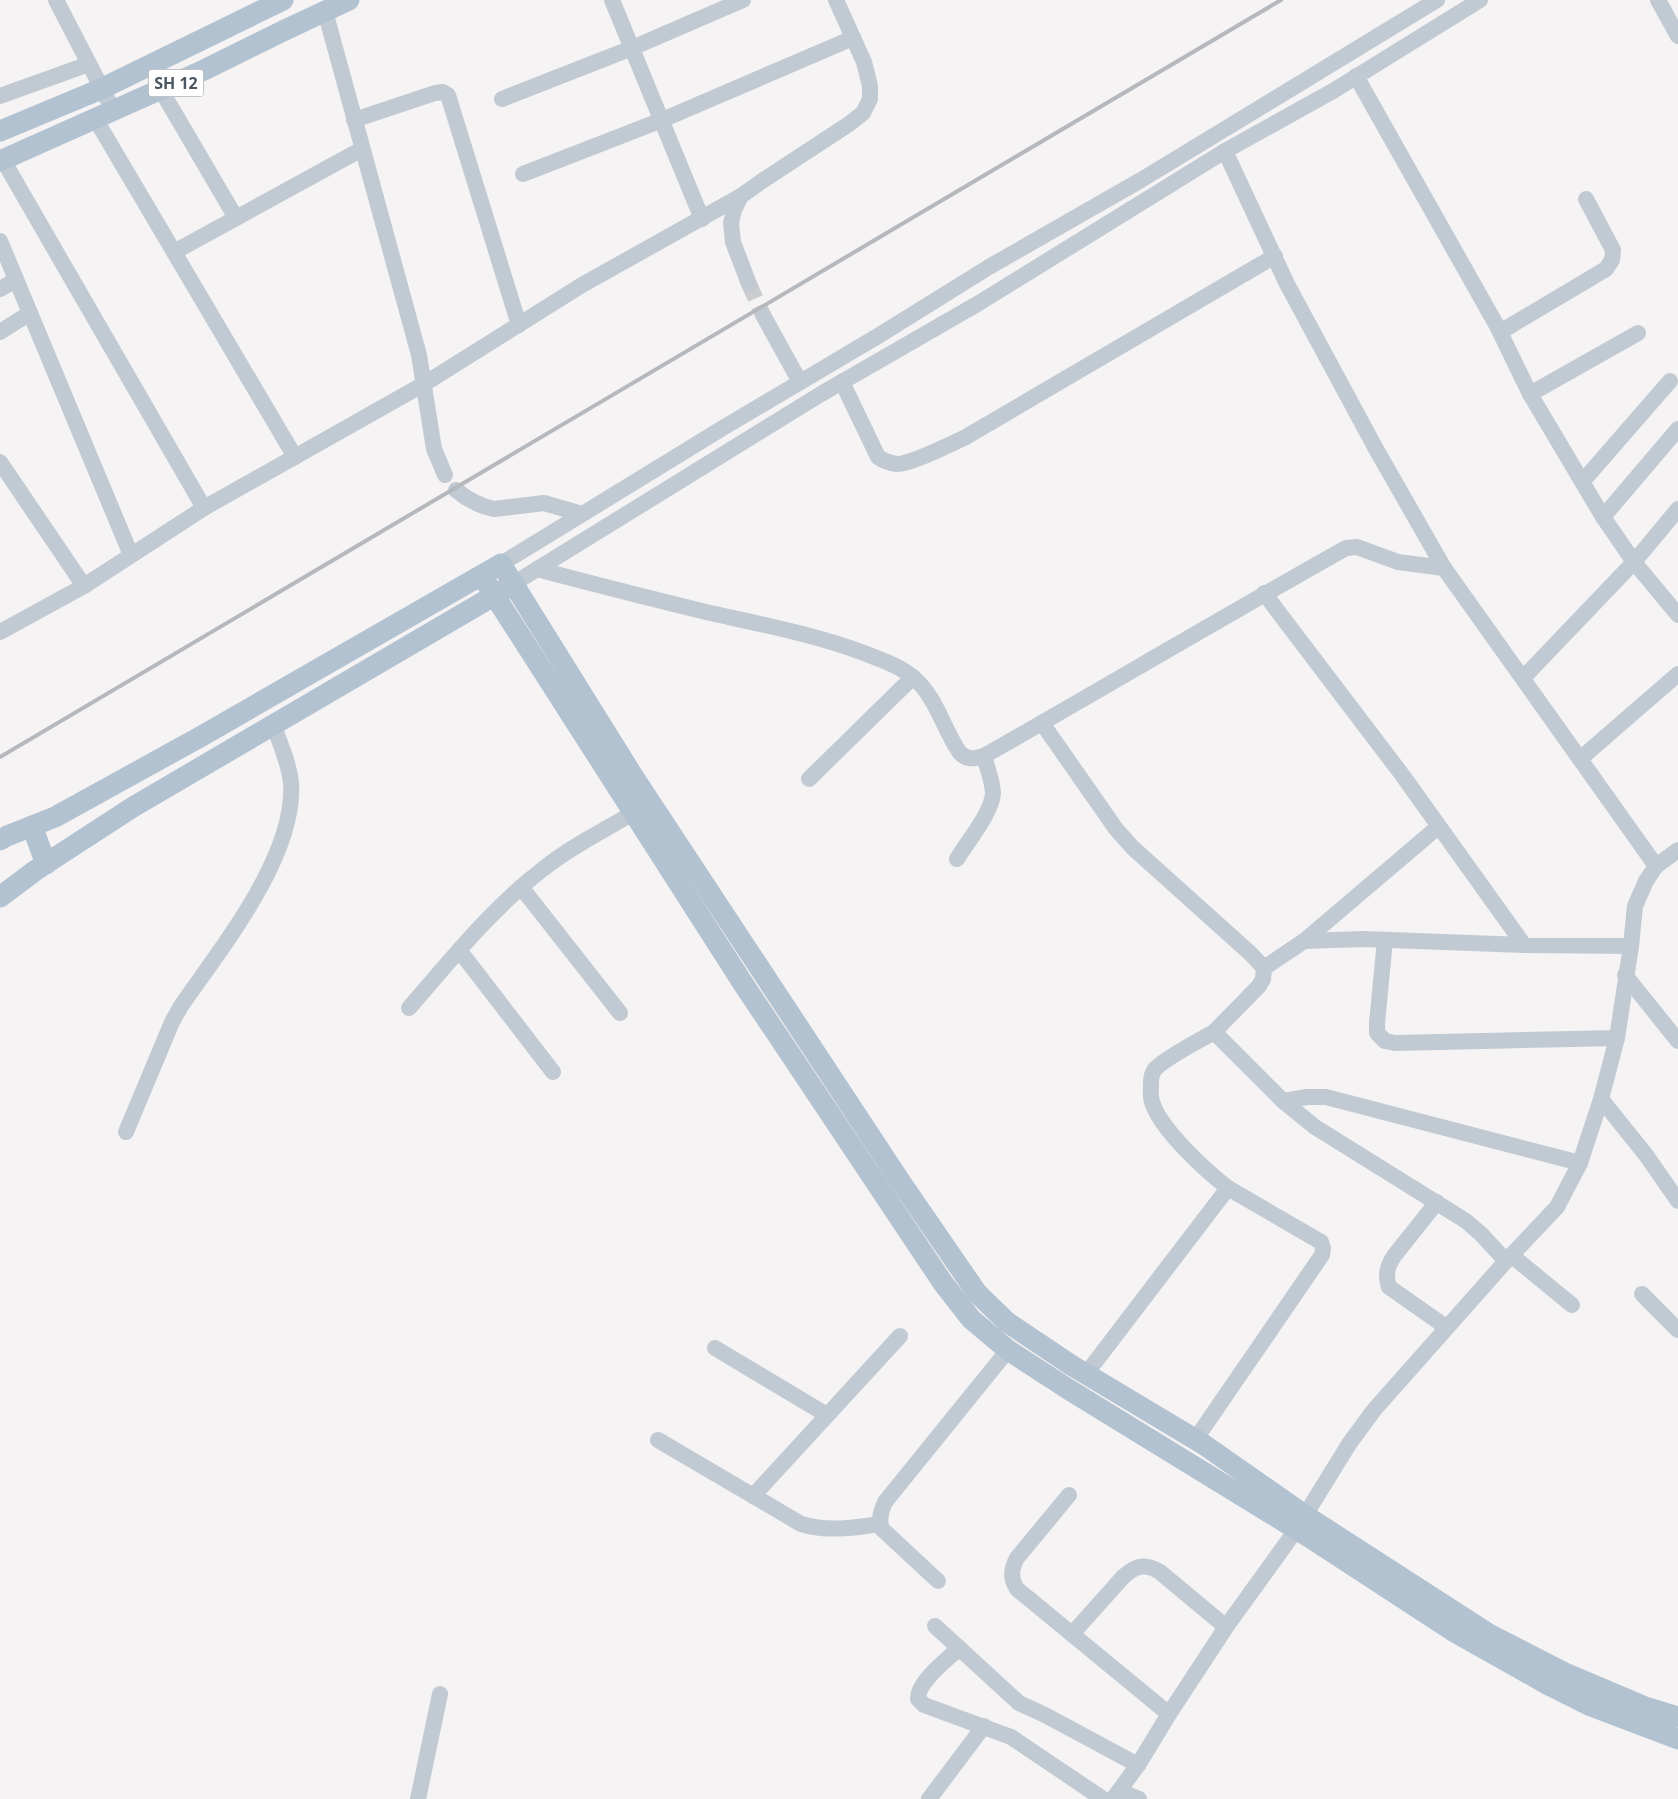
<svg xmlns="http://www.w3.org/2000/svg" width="1678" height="1799" font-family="'Open Sans',sans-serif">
  <rect width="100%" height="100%" fill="#f5f3f3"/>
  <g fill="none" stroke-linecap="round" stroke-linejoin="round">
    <path stroke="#caccce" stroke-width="16" stroke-dasharray="16 8" stroke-linecap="butt" d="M749,284L763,315"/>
    <g stroke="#c1cad2" stroke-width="16">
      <path d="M56,0L114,112"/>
      <path d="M612,0L702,219"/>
      <path d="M1658,0L1678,36"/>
      <path d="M325,11L419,355L434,449L445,475"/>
      <path d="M1356,76L1497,326L1530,394L1603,517L1634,562L1678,615"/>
      <path d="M161,90L236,218"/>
      <path d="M0,96L89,64"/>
      <path d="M502,99L632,48L743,0"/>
      <path d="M96,120L295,457"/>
      <path d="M354,120L435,93L443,92L448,95L519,325"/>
      <path d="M1225,151L1287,284L1376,449L1444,568L1656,866"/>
      <path d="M3,160L204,508"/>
      <path d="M523,174L662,120L853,38"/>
      <path d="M0,241L131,555"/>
      <path d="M174,252L362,149"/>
      <path d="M749,284L733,242L731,223L734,210L741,196L762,181L849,124L863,113L870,99V86L864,62L836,0"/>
      <path d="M0,289L16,280"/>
      <path d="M763,315L800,382"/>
      <path d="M0,332L30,313"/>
      <path d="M1500,332L1606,269L1612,260L1613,250L1586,199"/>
      <path d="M842,382L878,457C884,461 889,463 897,464C912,464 948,445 964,438L1275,256"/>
      <path d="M1530,394L1638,333"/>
      <path d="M0,462L84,586"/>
      <path d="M1583,481L1670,381"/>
      <path d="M456,490C468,500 479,506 494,509L544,503L582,514"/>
      <path d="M1603,517L1678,429"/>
      <path d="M501,564L726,426L878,336L989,267L1141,180L1437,0"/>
      <path d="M537,569C593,584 649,598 706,612C759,624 813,634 864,653C882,660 900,666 914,678C937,698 943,729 960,753C967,760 974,759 984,756C1105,687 1225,616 1346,548L1357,547L1398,562L1444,568"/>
      <path d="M513,584L821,394L979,303L1225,151L1333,91L1480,0"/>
      <path d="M1264,593L1403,776L1524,945"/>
      <path d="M0,632L84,586L204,508L424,384L582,285L741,196"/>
      <path d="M1523,678L1634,562L1678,509"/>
      <path d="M1042,723L1116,829L1133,848L1251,954L1264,968L1263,979L1259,986L1214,1032L1283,1101L1315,1127L1466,1221L1481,1234L1506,1261"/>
      <path d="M1580,759L1678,674"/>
      <path d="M809,779L913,677"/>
      <path d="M957,859C967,842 991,814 993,794C993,782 987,768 984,756"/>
      <path d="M521,887L620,1013"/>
      <path d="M1385,940L1377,1023V1033L1385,1041L1395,1043L1617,1038"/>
      <path d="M1304,941L1438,827"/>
      <path d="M459,950L553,1072"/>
      <path d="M1264,968L1304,941L1364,939L1524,945L1631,946"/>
      <path d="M1625,975L1678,1041"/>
      <path d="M409,1008C451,960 492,908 543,869C570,847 603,831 633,813"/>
      <path d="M1601,1099L1646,1155L1678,1201"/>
      <path d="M1283,1101L1307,1097H1326L1580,1163"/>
      <path d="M126,1132L172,1022L181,1006C221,948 296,856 291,783C289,763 280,743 273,724"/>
      <path d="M1437,1202L1394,1256C1387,1267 1385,1275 1389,1287L1446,1327"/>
      <path d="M1511,1255L1572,1305"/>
      <path d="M1642,1294L1678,1330"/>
      <path d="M715,1348L827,1415"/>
      <path d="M1086,1374L1228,1188"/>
      <path d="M658,1440L801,1524C827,1532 854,1528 880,1524"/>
      <path d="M1195,1440L1322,1255L1323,1248L1321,1242L1228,1188C1205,1170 1161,1130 1152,1102C1150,1096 1151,1089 1151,1083C1151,1078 1152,1073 1155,1069C1165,1058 1200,1040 1214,1032"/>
      <path d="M1069,1495L1017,1558C1011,1569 1010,1578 1017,1589L1169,1714"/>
      <path d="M753,1496L900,1336"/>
      <path d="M938,1581L882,1529C878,1520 881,1511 885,1502L1008,1350"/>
      <path d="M935,1626L1019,1703L1045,1715L1138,1765"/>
      <path d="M1072,1634L1123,1577C1136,1565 1146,1563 1160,1572L1226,1627"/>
      <path d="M959,1648C947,1660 917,1682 918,1699L924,1705L1011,1737L1103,1799"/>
      <path d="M1119,1791L1139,1799"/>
      <path d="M418,1799L440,1694"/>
      <path d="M929,1799L984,1726"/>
      <path d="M1113,1799L1138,1765L1169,1714L1226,1627L1296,1530L1349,1444L1374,1410L1506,1261L1557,1207L1580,1163L1601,1099L1617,1038L1631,946L1635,906L1646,881L1656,866L1678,850"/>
    </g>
    <g stroke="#b3c2d1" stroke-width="21">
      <path d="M0,131L101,89L283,0"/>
      <path d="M0,161L204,70L285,30L349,0"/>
      <path d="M482,576L744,985L943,1283L971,1319L1008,1350L1068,1389L1309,1537L1453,1631L1547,1684L1591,1706L1678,1739"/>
      <path d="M32,826L46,864"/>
      <path d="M0,840L7,836L55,817L200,737L501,564L633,776L900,1181L977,1293L1007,1322L1071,1365L1203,1444L1306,1516L1489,1634L1567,1674L1645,1707L1678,1717"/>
      <path d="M0,897L36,870L133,807L507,588"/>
    </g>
    <path stroke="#b5b8bd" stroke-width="4" d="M0,757L1281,0"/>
  </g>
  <g text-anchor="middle" stroke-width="5" stroke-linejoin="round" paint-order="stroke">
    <rect fill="#fff" stroke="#808990" stroke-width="1" x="148.5" y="69.5" width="55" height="27" rx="4"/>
    <g font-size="16" font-weight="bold" fill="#4a5661">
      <text x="176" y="89">SH 12</text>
    </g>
  </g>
</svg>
